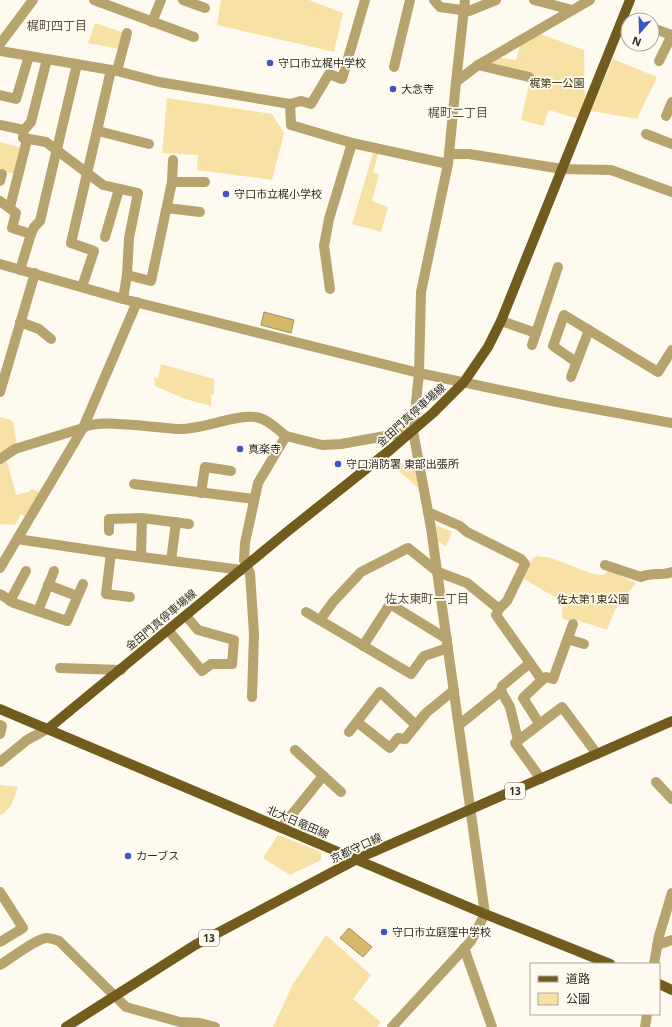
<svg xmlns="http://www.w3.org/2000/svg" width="672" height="1027" font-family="'Open Sans','Noto Sans JP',sans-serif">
  <rect width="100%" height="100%" fill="#fefaf0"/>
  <g fill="#f8e1a5">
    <path d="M221,0H309L343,13L334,52L217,25Z"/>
    <path d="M95,23L124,33L119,49L88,43Z"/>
    <path d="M538,33L584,50L585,102L579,119L549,110L543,126L521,120L531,75L485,65L497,57L516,60L521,43Z"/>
    <path d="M613,59L657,77L637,119L591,111Z"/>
    <path d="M167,98L272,114L284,133L272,180L197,170L198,155L162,153Z"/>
    <path d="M0,142L22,148L15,174L0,170Z"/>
    <path d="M374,150L379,151L373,172L379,175L372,201L388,207L381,232L352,224Z"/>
    <path d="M161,364L214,379V394L211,396V406L185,399L155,386L154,377L158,378Z"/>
    <path d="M0,417L11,420L13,423L17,445L0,455Z"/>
    <path d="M6,458L16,495L28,492L32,489L41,493L27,517L21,514L15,525L0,524V462Z"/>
    <path d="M390,463L415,465L418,488Z"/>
    <path d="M436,525L452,532L446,546L438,542Z"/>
    <path d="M537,556L551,558L593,574L603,575L609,570L636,583L615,610L607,630L577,620L575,623L562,618L563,602L524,579L532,559Z"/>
    <path d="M0,785L18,787L11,806L2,815L0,814Z"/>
    <path d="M278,835L321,852V860L290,875L263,858Z"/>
    <path d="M326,935L371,975L353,999L381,1022L377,1027H273L293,984Z"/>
  </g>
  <g fill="#d5b869" stroke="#a38e53">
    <path d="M264,312L294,320L291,333L261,325Z"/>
    <path d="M349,928L372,947L363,957L340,938Z"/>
  </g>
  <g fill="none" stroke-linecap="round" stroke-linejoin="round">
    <g stroke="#b7a36e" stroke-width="10">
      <path d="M94,0L194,37"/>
      <path d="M183,0L205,8"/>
      <path d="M434,0L440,7L469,11L496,0"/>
      <path d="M465,0L456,82L478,65L590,0"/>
      <path d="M534,0L572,10"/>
      <path d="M152,22L161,0"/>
      <path d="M652,28L672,35"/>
      <path d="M0,44L33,0"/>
      <path d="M0,51L117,71L159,82L290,104L291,125L352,143L448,164"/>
      <path d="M47,59L31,122L24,130L23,138L46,142L103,185L138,193L129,238L127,275L123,299"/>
      <path d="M659,61L672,35"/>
      <path d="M478,65L529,77"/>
      <path d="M394,67L410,0"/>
      <path d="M117,71L127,33"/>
      <path d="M0,95L16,99L29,56"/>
      <path d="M290,104L301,101L311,104L329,74L342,79L365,0"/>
      <path d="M666,116L672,102"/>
      <path d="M0,125L24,130"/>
      <path d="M98,131L149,144"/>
      <path d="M646,134L672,144"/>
      <path d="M449,154H469L562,169L611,170L672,192"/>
      <path d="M0,181L2,174"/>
      <path d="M172,182H205"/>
      <path d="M0,201L16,213L12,228L31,234L20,270"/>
      <path d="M10,207L27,140"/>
      <path d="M167,208L200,212"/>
      <path d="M31,234L34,227L40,221L77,64"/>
      <path d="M105,237L119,189"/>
      <path d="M0,264L123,299L419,373L557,402L672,423"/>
      <path d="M127,275L151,281L172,182L173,160"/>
      <path d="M82,287L94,251L71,243L111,70"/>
      <path d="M330,289L324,246L329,219L352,143"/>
      <path d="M501,321L536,333"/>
      <path d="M20,322L39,329L51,339"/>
      <path d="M532,345L558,267"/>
      <path d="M576,362L553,346L564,315L658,372L672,350"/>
      <path d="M571,377L589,330"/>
      <path d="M0,392L35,273"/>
      <path d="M0,459L15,449L83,428C99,418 156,428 177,429C203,430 231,415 255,417C267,418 278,430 286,436"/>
      <path d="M134,484L254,499"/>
      <path d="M201,493L205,467L231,471"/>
      <path d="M428,512L460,526L467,532L521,559L525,564L507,601L499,609L496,615L542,680L523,698L539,723"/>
      <path d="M109,531V519L142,518L189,524"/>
      <path d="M17,539L111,553L242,570"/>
      <path d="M111,553L106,594L130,597"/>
      <path d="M141,557L142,518"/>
      <path d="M171,561L176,522"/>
      <path d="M605,565L641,577C651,572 664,576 672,572"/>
      <path d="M0,568L83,428L137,302"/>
      <path d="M48,585L77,596"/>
      <path d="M0,594L14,603L67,621L83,584"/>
      <path d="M10,601L26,571"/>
      <path d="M38,611L54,571"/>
      <path d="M306,612L411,674L424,656L448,648"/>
      <path d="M320,620L333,602L361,572L408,548L438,572L467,583L499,609"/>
      <path d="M168,630L202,671L211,664H232L234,640L198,630L186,616"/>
      <path d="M568,639L584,644"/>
      <path d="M363,646L390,604L447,639"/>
      <path d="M60,668L121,670"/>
      <path d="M542,680L546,677L553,679L573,624"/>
      <path d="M501,691L502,686L530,663"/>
      <path d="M252,697L254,634L250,573L244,560L245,543L258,483L286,436L322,445L341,444L413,431"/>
      <path d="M357,722L390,748L398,738L405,739L426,713L454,690"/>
      <path d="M0,725L2,726L0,734"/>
      <path d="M459,725L501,691L510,707L518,740"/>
      <path d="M349,732L380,692L416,725"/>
      <path d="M295,750L341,792"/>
      <path d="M0,762L27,740L49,728"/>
      <path d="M541,779L515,743L562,707L597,754"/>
      <path d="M656,782L672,799"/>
      <path d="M281,828L323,776"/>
      <path d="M0,892L23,928L0,942"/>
      <path d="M657,945L672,940"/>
      <path d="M464,948L492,1027"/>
      <path d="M654,964L659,936L672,893"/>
      <path d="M0,965C10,959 37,938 47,938C51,938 56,940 59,941L126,1007L180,1022L200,1023L215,1027"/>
      <path d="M392,1027L471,941L485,914L431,528L413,431L419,373L421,292L448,164L456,82"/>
      <path d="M645,1027L647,1014"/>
    </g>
    <g stroke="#715c1e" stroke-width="10">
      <path d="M0,709L485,914L610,964"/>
      <path d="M49,728L288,531L390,450L433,413L464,382L488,347L501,321L630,0"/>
      <path d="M659,984L672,990"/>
      <path d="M66,1027L195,945L357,859L672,721"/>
    </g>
  </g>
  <g fill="#3c54c6" stroke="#fefaf0" stroke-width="1.5">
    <circle cx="270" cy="63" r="4"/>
    <circle cx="393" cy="89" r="4"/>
    <circle cx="226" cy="194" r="4"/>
    <circle cx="240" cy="449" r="4"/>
    <circle cx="338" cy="464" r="4"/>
    <circle cx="128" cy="856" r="4"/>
    <circle cx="384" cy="932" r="4"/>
  </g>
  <g text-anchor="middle" stroke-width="3.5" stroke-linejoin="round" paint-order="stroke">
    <g fill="#fefaf0" stroke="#6c695f" stroke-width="1">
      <rect x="505" y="783" width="20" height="16" rx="3"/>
      <rect x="199" y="930" width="20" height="16" rx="3"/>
    </g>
    <g font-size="10" font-weight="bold" fill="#2e2b21">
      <text x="515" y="795">13</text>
      <text x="209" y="942">13</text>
    </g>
    <g font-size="11" fill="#2e2b21" stroke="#fefaf0" text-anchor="start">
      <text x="278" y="67">守口市立梶中学校</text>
      <text x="401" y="93">大念寺</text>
      <text x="234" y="198">守口市立梶小学校</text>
      <text x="248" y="453">真楽寺</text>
      <text x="346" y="468">守口消防署 東部出張所</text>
      <text x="136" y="860">カーブス</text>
      <text x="392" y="936">守口市立庭窪中学校</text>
    </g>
    <g font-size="11" fill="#382c08" stroke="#fefaf0">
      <text x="557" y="87">梶第一公園</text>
      <text x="593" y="603">佐太第1東公園</text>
    </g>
    <g font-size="11" fill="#2e2b21" stroke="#fefaf0">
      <text transform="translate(411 415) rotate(-42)" y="4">金田門真停車場線</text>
      <text transform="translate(161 620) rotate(-40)" y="4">金田門真停車場線</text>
      <text transform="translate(298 822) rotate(23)" y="4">北大日竜田線</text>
      <text transform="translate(356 848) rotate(-25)" y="4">京都守口線</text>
    </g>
    <g font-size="12" fill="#59513c" stroke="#fefaf0">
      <text x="57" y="30">梶町四丁目</text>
      <text x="458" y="117">梶町二丁目</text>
      <text x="427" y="603">佐太東町一丁目</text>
    </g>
  </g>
  <rect x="530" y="963" width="130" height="52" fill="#fefaf0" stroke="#aba79d"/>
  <rect x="538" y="976" width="20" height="6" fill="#715c1e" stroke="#aba79d"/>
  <text x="566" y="983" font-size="12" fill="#2e2b21">道路</text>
  <rect x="538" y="993" width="20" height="12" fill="#f8e1a5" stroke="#aba79d"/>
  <text x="566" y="1003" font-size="12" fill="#2e2b21">公園</text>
  <g transform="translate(640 32) rotate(200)"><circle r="19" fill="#fefaf0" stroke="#aba79d"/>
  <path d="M0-3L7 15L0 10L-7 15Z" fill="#3c54c6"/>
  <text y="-6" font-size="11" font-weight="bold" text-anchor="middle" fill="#2e2b21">N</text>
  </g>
</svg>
